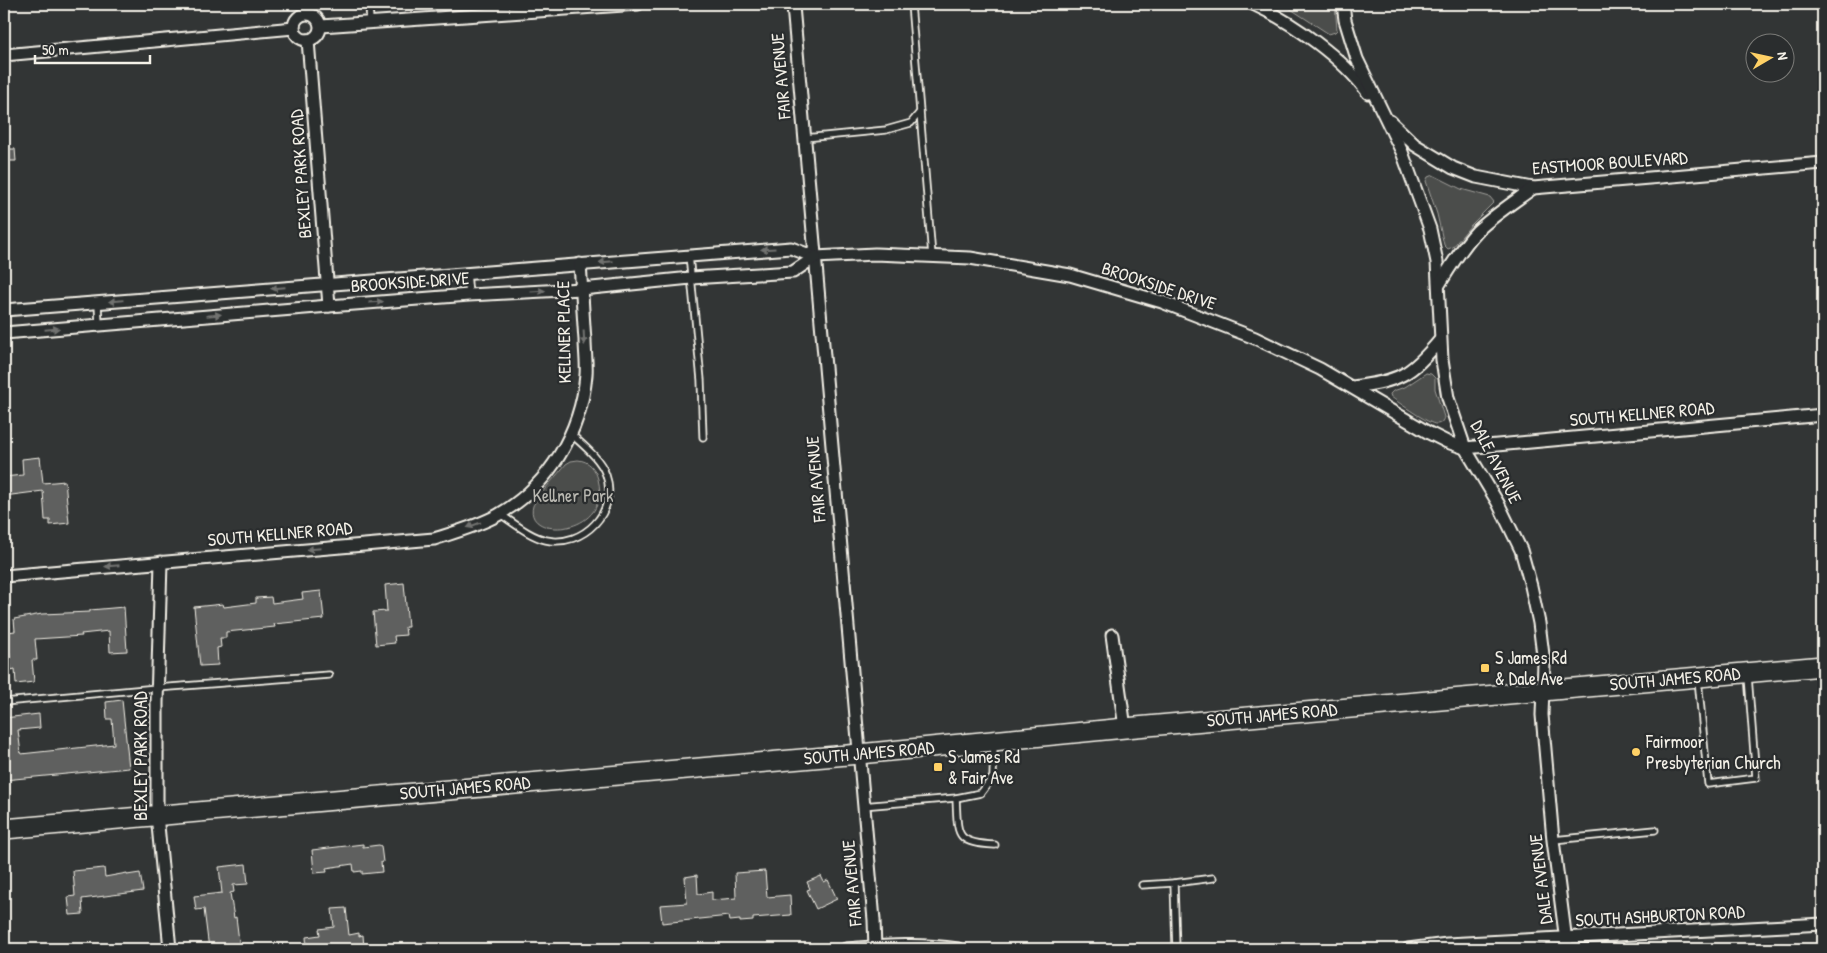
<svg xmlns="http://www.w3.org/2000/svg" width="1827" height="953" font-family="'Patrick Hand',sans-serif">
  <rect width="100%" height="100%" fill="#323535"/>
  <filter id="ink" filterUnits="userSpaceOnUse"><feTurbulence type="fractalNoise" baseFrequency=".02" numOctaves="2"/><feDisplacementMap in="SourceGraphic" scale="10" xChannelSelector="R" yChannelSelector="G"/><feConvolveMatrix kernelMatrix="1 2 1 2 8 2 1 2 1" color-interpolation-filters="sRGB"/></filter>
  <g filter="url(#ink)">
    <g fill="#4b4d4c" stroke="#a09f9a">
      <path d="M1283,4H1335L1337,30L1335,32L1329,34Z"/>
      <path d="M1433,175L1461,189L1490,197L1494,202L1471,225L1453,247L1448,249L1444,245L1437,214L1426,181L1428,177Z"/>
      <path d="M1426,373L1431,374L1435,378V389L1444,417C1443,421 1441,424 1436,424C1430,425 1398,402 1391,397L1390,394L1393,391L1405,387Z"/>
      <path d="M578,460C589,461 595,468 598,479C613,536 523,541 533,506C536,498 559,473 566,464L571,461Z"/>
    </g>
    <g fill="#5f605f" stroke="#f4f1e8">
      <path d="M4,149H15L16,161H4Z"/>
      <path d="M40,457L43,483L65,481L69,523L50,525V520H45L43,491L4,496V477L23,475L22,459Z"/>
      <path d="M404,583L408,627H405L406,635L394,636L395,643L376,645L373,612L387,611L385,585Z"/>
      <path d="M321,591L324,619L274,624L275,627L226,632V638H220L221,647L217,648L218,665L200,666L194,607L223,604L224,607L256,603V598L271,597L272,603L303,599L302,593Z"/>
      <path d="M124,607L127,651L110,652L109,631L81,634L82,636L35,639L37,660H32L34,682L16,684L15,669L11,670L8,632L15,631L14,619L42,614L90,612V610Z"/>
      <path d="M122,700L129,768L4,780V718L39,714L40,728L18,730L21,754L114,744L112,719H107L106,702Z"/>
      <path d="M363,844V847L379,845L381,846L383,862H381L382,872L362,874V871L354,872L353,864L326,868L327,872L314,873L312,850Z"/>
      <path d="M246,864L248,884L233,885L234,892L230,893L234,918L236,917L240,949H209L204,909L196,910L194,896L222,893L219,867Z"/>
      <path d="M104,868L105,877L127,873V875L140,873L143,891L82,899L83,914L70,915L68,897L75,896L73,871Z"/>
      <path d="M765,871L767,897L790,895L791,915L753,918V921L740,922V920L730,921L729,916L662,923L660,905L687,903L685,877L697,875L698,894L712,892V900L736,898L735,873Z"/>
      <path d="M821,876L824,882L828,880L837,899L816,909L807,890L810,889L807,882Z"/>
      <path d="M346,908L349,935L359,933V936L363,935L364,949H307L306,937L320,935L319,929L334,927L332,909Z"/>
    </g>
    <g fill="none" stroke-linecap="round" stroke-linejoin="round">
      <g stroke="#f4f1e8" stroke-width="9">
        <g id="lane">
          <path d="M369,4L370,23"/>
          <path d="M920,112L932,256"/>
          <path d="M805,138L886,130L911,123L920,112L911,4"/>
          <path d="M689,255L701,380L703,437"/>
          <path d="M467,273L469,295"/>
          <path d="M98,303L99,325"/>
          <path d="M500,514C514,523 529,536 546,540C583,548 619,511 606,475C601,459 583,445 571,434"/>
          <path d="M1698,679L1708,784L1756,778L1748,676"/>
          <path d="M4,702L157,688L329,675"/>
          <path d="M956,798C958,835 954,843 995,845"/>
          <path d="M862,806L956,798L981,793L993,777L994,743"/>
          <path d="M1553,840L1655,830"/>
          <path d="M1142,885L1174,883"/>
          <path d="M1176,949L1174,883L1213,878"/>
        </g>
      </g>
      <g stroke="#f4f1e8" stroke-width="15">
        <g id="street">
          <path d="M1253,4C1292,22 1343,58 1368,93"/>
          <path d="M1343,4L1345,20L1357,59L1402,152L1430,229L1437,262L1442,360L1448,398L1465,448L1498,503L1521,550L1531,586L1539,623L1544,663L1542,715L1553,840L1567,949"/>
          <path d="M793,6L874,920L875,949"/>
          <circle cx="307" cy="27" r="13"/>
          <path d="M321,26L638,4"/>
          <path d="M308,40L329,306"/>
          <path d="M4,55L294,28"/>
          <path d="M1390,121L1415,145L1453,168L1476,177L1533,188L1823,163"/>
          <path d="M1439,285C1450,267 1462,247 1477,231C1494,215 1514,202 1533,188"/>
          <path d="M4,310L791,248L815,257L875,254L970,258L1070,275L1162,302L1255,338L1320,369L1429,433L1447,442L1465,448L1823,415"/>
          <path d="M4,333L329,306L469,295L582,289L691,278L793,272L815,257"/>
          <path d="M1353,387C1399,381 1410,376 1440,340"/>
          <path d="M161,562L157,703V815L170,949"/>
          <path d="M4,576L434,539C456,532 478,526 498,515C549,486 581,432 586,375C587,364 585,352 585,340C583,315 582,290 580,264"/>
          <path d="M1112,635L1125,728"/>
          <path d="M846,949C886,946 918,943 958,949"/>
          <path d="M1408,949L1447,944L1823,924"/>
        </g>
      </g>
      <g stroke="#f4f1e8" stroke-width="22">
        <path id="primary" d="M4,829L859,754L1125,728L1823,666"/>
      </g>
      <use href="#lane" stroke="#2a2d2e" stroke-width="5.5"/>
      <use href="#street" stroke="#2a2d2e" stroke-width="11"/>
      <use href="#primary" stroke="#2a2d2e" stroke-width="19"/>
    </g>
    <defs><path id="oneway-solid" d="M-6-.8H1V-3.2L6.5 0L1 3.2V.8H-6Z" transform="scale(1.25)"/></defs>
    <g fill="#71726f">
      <use href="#oneway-solid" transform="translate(768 249) rotate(176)"/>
      <use href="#oneway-solid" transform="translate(606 262) rotate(175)"/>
      <use href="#oneway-solid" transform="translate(278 288) rotate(175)"/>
      <use href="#oneway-solid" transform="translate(538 291) rotate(-3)"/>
      <use href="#oneway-solid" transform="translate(116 301) rotate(175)"/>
      <use href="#oneway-solid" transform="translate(376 302) rotate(-4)"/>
      <use href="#oneway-solid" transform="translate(214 315) rotate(-5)"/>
      <use href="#oneway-solid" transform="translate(52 329) rotate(-5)"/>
      <use href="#oneway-solid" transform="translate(584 338) rotate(87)"/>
      <use href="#oneway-solid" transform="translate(474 525) rotate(159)"/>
      <use href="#oneway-solid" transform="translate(314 549) rotate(175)"/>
      <use href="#oneway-solid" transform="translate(112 566) rotate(175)"/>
    </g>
  </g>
  <g fill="#ffd166" stroke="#2a2d2e" stroke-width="2">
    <rect x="1480" y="663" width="10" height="10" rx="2.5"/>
    <circle cx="1636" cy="752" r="5"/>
    <rect x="933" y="762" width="10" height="10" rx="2.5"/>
  </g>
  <g text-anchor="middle" stroke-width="4.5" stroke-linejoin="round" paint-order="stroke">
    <g font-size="18" fill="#f4f1e8" stroke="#2a2d2e">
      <text transform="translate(781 76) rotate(-95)" y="6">FAIR AVENUE</text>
      <text transform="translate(1610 163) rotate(-4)" y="6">EASTMOOR BOULEVARD</text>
      <text transform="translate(301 174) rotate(-94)" y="6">BEXLEY PARK ROAD</text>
      <text transform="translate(410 282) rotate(-4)" y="6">BROOKSIDE DRIVE</text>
      <text transform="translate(1159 286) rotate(18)" y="6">BROOKSIDE DRIVE</text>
      <text transform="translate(564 332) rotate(-91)" y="6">KELLNER PLACE</text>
      <text transform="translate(1642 414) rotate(-5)" y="6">SOUTH KELLNER ROAD</text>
      <text transform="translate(1496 462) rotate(63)" y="6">DALE AVENUE</text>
      <text transform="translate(816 479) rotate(-95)" y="6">FAIR AVENUE</text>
      <text transform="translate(280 534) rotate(-5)" y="6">SOUTH KELLNER ROAD</text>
      <text transform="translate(1675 679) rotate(-5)" y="6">SOUTH JAMES ROAD</text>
      <text transform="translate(1272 715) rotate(-5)" y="6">SOUTH JAMES ROAD</text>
      <text transform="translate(869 753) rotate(-5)" y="6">SOUTH JAMES ROAD</text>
      <text transform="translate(141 756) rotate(-90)" y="6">BEXLEY PARK ROAD</text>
      <text transform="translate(465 788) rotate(-5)" y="6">SOUTH JAMES ROAD</text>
      <text transform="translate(1541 879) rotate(-97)" y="6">DALE AVENUE</text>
      <text transform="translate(852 883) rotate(-95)" y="6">FAIR AVENUE</text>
      <text transform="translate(1660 916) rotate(-3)" y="6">SOUTH ASHBURTON ROAD</text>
    </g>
    <g font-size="18" fill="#b9b8b1" stroke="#2a2d2e">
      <text x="573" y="502">Kellner Park</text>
    </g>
    <g font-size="18" fill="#f4f1e8" stroke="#2a2d2e" text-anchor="start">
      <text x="1495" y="664">S James Rd<tspan x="1495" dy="21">&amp; Dale Ave</tspan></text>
      <text x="1646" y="748">Fairmoor<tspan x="1646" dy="21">Presbyterian Church</tspan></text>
      <text x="948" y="763">S James Rd<tspan x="948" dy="21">&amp; Fair Ave</tspan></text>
    </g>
  </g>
  <rect width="1827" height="953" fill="none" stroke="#2a2d2e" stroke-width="20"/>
  <rect x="10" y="10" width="1807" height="933" fill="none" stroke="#f4f1e8" stroke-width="2" filter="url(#ink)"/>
  <g transform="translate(1770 58) rotate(81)"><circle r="24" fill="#2a2d2e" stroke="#7b7b78"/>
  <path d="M0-4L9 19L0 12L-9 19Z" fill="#ffd166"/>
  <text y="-8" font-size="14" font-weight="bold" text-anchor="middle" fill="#f4f1e8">N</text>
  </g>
  <path d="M35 55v8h115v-8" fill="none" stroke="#f4f1e8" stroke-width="2.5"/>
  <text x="42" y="55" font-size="15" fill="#f4f1e8" stroke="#2a2d2e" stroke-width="4" paint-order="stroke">50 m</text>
</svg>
